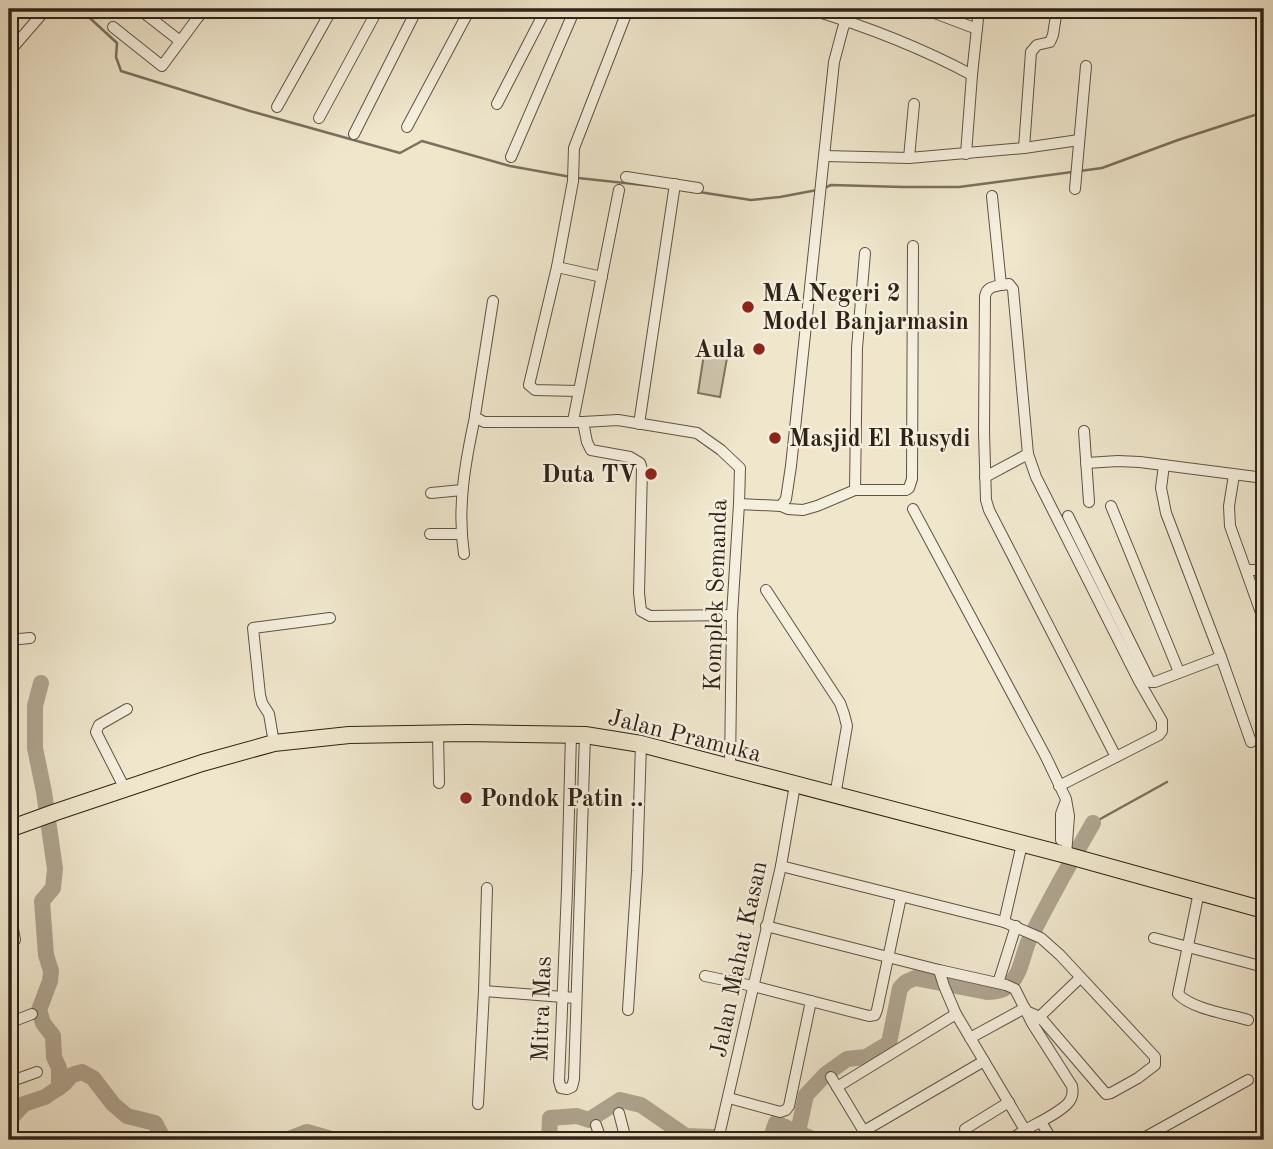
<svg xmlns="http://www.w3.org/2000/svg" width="1273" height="1149" font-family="'Old Standard TT',serif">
  <rect width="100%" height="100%" fill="#efe6cc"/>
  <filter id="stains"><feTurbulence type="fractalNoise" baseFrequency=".00286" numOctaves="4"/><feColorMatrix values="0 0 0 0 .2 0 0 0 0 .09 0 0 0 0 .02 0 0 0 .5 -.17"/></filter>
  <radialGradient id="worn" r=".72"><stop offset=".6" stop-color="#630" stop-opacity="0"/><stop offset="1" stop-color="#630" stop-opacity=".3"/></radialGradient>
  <path fill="#cec5ad" stroke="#7e7462" stroke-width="2" d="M704,354L727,358L720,397L698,393Z"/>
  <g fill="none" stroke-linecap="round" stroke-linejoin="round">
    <g stroke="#7b6f5e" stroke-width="2.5">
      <path d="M80,9L117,43L116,57L121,71L250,111L400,153L422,141L510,166L571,177"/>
      <path d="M578,178L662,187"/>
      <path d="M824,188L831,185L903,187H959L1102,168L1178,140L1264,112"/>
      <path d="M699,192L751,200L780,197L817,190"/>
      <path d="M1093,823L1167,782"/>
    </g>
    <g stroke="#aea38e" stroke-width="16">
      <path d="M41,683L35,706V748L44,792L55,869L53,888L42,901L46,955L51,971L50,981L39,1010L43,1023L53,1036L54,1057L59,1068V1088"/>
      <path d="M9,1120L24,1104L45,1097L64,1084L72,1075L82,1072L93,1078L113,1104L127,1116L155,1123L164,1140"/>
      <path d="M798,1132L806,1095L826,1074L847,1059L866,1057L889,1043L900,988L906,982L915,978L987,992C994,992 1002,991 1008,986C1022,974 1022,954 1030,938C1050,899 1071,861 1093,823"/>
      <path d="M286,1140L307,1132L335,1140"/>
      <path d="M549,1140L550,1118L577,1116L589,1120L620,1100L641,1105L686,1136L712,1137L722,1140"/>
      <path d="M770,1140L776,1123L815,1140"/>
    </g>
    <g stroke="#5f5344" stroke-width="12">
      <g id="street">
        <path d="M139,9L180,41"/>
        <path d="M189,9L199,16"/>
        <path d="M809,9C865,26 920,47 972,75"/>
        <path d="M924,9L977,29"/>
        <path d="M113,27L162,66L204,9"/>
        <path d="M9,52L41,15"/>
        <path d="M497,104L546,9"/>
        <path d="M9,105C15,111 14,116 9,124"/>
        <path d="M277,107L332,9"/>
        <path d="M319,118L378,9"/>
        <path d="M407,127L470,9"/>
        <path d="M354,134L417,9"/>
        <path d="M1024,148L1031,52L1037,45L1050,42L1053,35L1057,9"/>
        <path d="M966,154L972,75L979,9"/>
        <path d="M824,156L909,158L1024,148L1079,140"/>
        <path d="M511,157L575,9"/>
        <path d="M909,158L914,104"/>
        <path d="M626,177L698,188"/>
        <path d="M1075,189L1086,66"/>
        <path d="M992,196L1001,285C993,287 987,287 985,296L984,432L986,500L989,510L1116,757L1059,786"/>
        <path d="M557,267L602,277"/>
        <path d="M1001,285L1009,284L1013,289L1028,454L1036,477L1139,681L1162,721V731L1159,735L1116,757"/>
        <path d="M493,301L475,415V417L484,422H583L618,420L697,433L721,450L740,468L739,504L732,615L730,768"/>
        <path d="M578,391L535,390L529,385L557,267L573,181L574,148L628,9"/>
        <path d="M573,421L619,190"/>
        <path d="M583,422L587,442L591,450L630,457L640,463L642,469L639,593L641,611L650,616L732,615"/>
        <path d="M639,424L675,184"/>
        <path d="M1084,431L1089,502"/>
        <path d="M1086,463L1118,461L1140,462L1264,478"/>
        <path d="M1164,465L1161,488L1166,513L1221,657L1251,742"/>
        <path d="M1234,475L1229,506L1230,526L1264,621"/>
        <path d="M985,477L1028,454"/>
        <path d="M855,490L857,348L865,253"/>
        <path d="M431,493L462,490"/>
        <path d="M739,504L781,506L786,499L791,466L834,62L843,28L851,9"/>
        <path d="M781,506L788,509L803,510L817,506L855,490H906L909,488L912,479L913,246"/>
        <path d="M1111,506L1179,672"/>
        <path d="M913,509L1046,757L1066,799L1069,816L1066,855"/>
        <path d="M1068,516L1150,682H1155L1221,657"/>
        <path d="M430,534H462"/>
        <path d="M464,554C457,508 465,463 475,417"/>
        <path d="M1246,570H1264"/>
        <path d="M766,590L840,703L844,714L847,726L835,796"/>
        <path d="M9,640L30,638"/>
        <path d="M9,662L10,675"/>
        <path d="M571,734L567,890L559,1081L561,1088L567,1089L572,1087L574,1079L585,735"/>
        <path d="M438,735L439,783"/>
        <path d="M274,743L269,714L262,703L260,695L253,628L330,618"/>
        <path d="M125,789L96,732L99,725L127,709"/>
        <path d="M1061,840V814L1065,803"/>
        <path d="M781,866L1004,922L1041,938L1060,955L1155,1057V1065L1138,1078L1111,1093L1106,1094L1040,1017L1026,1011"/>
        <path d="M1199,892L1178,994C1192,1009 1228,1014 1248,1020"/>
        <path d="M9,908L15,940"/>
        <path d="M1004,922L1022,844"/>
        <path d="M766,926L939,970"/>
        <path d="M1154,938L1264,967"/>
        <path d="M939,970L1006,985L1015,989L1032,1023L1072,1086C1073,1091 1073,1097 1069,1102C1060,1113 1037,1123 1025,1130L956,1014L944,986Z"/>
        <path d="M705,976L753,986L869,1016L875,1015L877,1010L901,897"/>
        <path d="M998,983L1016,926"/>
        <path d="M484,991L576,998"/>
        <path d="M628,1010L637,871L641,744"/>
        <path d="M1035,1021L1080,978"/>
        <path d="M9,1023L32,1014"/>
        <path d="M970,1038L1025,1008"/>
        <path d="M831,1077L869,1140"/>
        <path d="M9,1082L37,1072"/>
        <path d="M837,1087L956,1014"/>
        <path d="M729,1098L780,1112L786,1110L789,1106L811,1001"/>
        <path d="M478,1104L484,991L487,888"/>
        <path d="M619,1113L626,1140"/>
        <path d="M1041,1122L1052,1140"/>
        <path d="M596,1125L601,1140"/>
        <path d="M965,1129L1009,1102"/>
        <path d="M864,1131L984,1061"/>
        <path d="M718,1140L781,866L795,785"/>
        <path d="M1010,1140L1025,1130"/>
        <path d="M1140,1140L1248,1080"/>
      </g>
    </g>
    <g stroke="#2f2217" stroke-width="18">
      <path id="primary" d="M9,829L56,812L202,763L274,743L349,735L467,733L585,735L641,744L1066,855L1264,910"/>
    </g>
    <use href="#street" stroke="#f5efde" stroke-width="10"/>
    <use href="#primary" stroke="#efe6cc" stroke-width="16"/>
  </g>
  <g fill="#8f2418" stroke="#f5efde" stroke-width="2.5">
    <circle cx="748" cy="307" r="7"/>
    <circle cx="759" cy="349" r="7"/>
    <circle cx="775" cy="438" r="7"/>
    <circle cx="651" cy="474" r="7"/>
    <circle cx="466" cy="798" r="7"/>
  </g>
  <g text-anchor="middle" stroke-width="5" stroke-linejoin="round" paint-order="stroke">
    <g font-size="24" font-weight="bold" fill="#2f2217" stroke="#f5efde" text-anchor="start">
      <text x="762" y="301">MA Negeri 2<tspan x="762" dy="28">Model Banjarmasin</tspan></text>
      <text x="745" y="357" text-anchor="end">Aula</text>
      <text x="789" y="446">Masjid El Rusydi</text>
      <text x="637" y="482" text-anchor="end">Duta TV</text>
      <text x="480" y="806">Pondok Patin ..</text>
    </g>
    <g font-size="24" fill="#2f2217" stroke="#f5efde">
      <text transform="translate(715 595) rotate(-88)" y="8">Komplek Semanda</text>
      <text transform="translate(685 735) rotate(14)" y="8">Jalan Pramuka</text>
      <text transform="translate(738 959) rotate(-78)" y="8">Jalan Mahat Kasan</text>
      <text transform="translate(541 1009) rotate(-88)" y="8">Mitra Mas</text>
    </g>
  </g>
  <rect width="1273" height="1149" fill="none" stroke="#efe6cc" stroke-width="35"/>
  <rect x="10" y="10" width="1252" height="1128" fill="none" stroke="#2f2217" stroke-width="3.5"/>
  <rect x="18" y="18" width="1238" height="1114" fill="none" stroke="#2f2217" stroke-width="2"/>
  <rect width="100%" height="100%" filter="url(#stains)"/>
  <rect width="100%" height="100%" fill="url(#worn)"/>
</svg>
